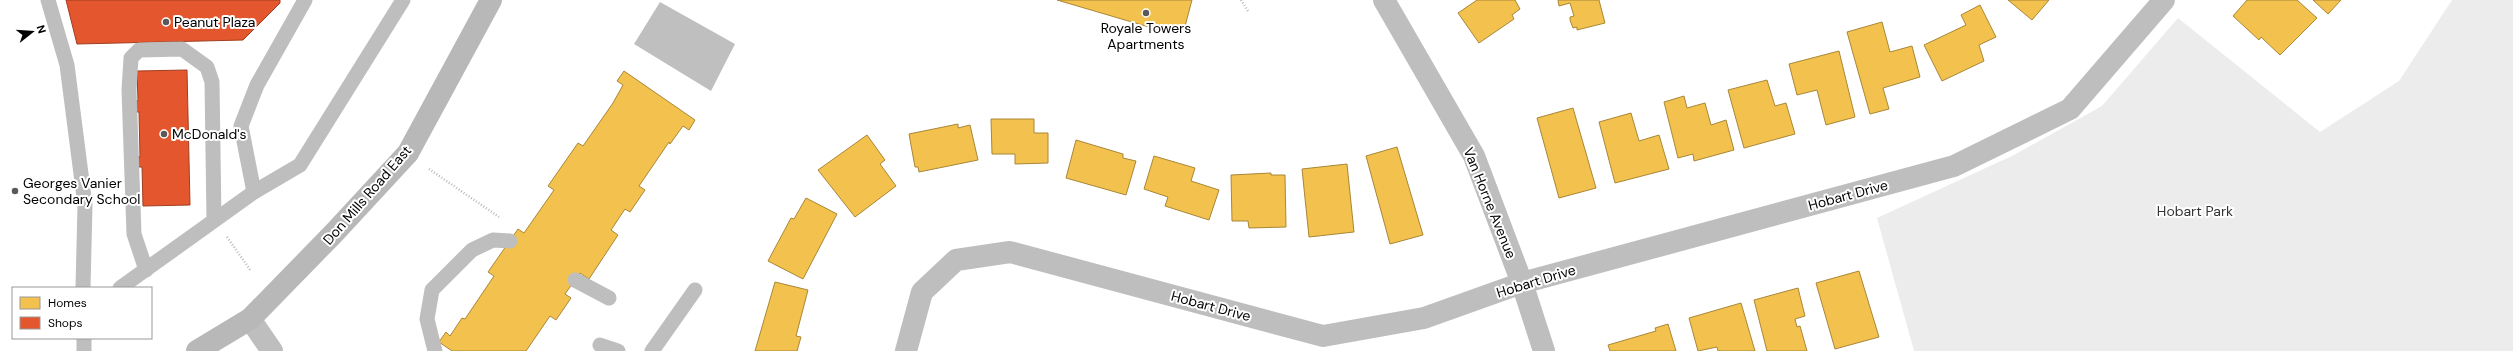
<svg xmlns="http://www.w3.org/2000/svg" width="2513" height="351" font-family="'DM Sans',sans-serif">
  <rect width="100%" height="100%" fill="#fff"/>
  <path fill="#ececec" d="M2452,0H2513V351H1914L1877,218L2014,155L2102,106L2178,18L2320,132L2399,81Z"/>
  <path fill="#bfbfbf" d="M660,2L735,44L711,91L634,44Z"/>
  <g fill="#f2c14e" stroke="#a98737">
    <path d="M1057,0H1192L1184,30L1177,28L1176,31L1160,26L1159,30Z"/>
    <path d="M1477,0H1515L1520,9L1512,15L1514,19L1479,43L1458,13Z"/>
    <path d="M1558,0H1599L1605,23L1577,30V27L1573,28L1570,20V17L1574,16L1570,3L1559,6Z"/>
    <path d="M2008,0H2049L2032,20Z"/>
    <path d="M2247,0H2297L2317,18L2280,55L2261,37L2259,40L2233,16Z"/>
    <path d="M2313,0H2341L2328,14Z"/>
    <path d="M1980,5L1996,37L1979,45L1984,61L1942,81L1924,45L1966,25L1961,15Z"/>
    <path d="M1882,22L1890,52L1912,46L1920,77L1883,88L1889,109L1870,114L1847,32Z"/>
    <path d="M1839,51L1855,117L1826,125L1817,90L1797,95L1789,64Z"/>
    <path d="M624,71L695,120L689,130L683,126L670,144L669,142L639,186L645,190L630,212L625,209L611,230L618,235L589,279L580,273L565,294L571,298L556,320L550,316L526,351H452L439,342L446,332L450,336L462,318L465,319L494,276L488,272L518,229L524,233L554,190L548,186L578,143L583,146L613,103L623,85L617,81Z"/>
    <path d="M1767,80L1775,106L1786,103L1795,134L1744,148L1728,90Z"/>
    <path d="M1684,96L1687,108L1705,103L1711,125L1726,120L1734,150L1694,161L1693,154L1678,158L1664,102Z"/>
    <path d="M1573,108L1596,188L1559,198L1537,118Z"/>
    <path d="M1631,113L1639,141L1659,135L1669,169L1615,183L1599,122Z"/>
    <path d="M991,119H1034V133H1048V163L1015,164V154H992Z"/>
    <path d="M958,124V128L970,125L978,160L919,172L918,167H915L909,134Z"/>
    <path d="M867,135L885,160L880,164L896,186L855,217L818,170Z"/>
    <path d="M1076,140L1123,154V158L1136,161L1126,195L1066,178Z"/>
    <path d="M1397,147L1423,235L1390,244L1366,156Z"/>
    <path d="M1154,156L1195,168L1191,181L1219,190L1209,220L1165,206L1168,197L1144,189Z"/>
    <path d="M1347,164L1354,232L1309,237L1302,169Z"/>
    <path d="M1271,173V175H1285L1286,227L1249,228L1248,221H1232L1231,175Z"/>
    <path d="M806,198L837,214L803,279L768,261L791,218L794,219Z"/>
    <path d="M1859,271L1879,337L1835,349L1816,283Z"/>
    <path d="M775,282L808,290L796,336L801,337L797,351H755Z"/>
    <path d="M1798,288L1805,316L1795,319L1797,327L1800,326L1807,351H1767L1754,300Z"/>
    <path d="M1741,303L1755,351H1718L1717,347L1698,351L1689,318Z"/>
    <path d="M1668,324L1676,351H1610L1608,345L1656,331L1655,328Z"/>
  </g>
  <g fill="#e4572e" stroke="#a03d20">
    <path d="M66,0H280V3L243,40L77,44Z"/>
    <path d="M187,70L190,205L143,206L142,167H134V157H140L139,112H132V101H138L137,71Z"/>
  </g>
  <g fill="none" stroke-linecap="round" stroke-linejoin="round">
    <g stroke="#b9b9b9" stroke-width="2.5" stroke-dasharray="1 2" stroke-linecap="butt">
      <path d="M1241,0L1248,11"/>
      <path d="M429,169L499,217"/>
      <path d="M227,237L251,271"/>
    </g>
    <g stroke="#bebebe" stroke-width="15">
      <path d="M48,0L67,65L85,205L83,288"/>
      <path d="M254,192L241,126L257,85L305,0"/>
      <path d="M146,270L134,234L129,90L131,58L139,50L182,49L207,67L212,82L214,220"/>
      <path d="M575,280L609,298"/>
      <path d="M120,288L254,192L300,165L403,0"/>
      <path d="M84,338V351"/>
      <path d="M600,345L618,351"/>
      <path d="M435,351L427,319L432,290L472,250L493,240L510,241"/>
      <path d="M652,351L695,290"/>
    </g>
    <g stroke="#bebebe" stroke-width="22">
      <path d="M250,319L272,351"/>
      <path d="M906,351L922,292L956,260L1010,252L1323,336L1424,318L1522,283L1954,166L2070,109L2164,0"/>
    </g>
    <path stroke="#bebebe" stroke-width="22" d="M1384,0L1474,156L1522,283L1544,351"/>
    <path stroke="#b8b8b8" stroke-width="22" d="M197,351L250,319L334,233L408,153L491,0"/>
  </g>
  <g fill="#595959" stroke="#fff" stroke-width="1.5">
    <circle cx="1146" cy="13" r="4"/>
    <circle cx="166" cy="22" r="4"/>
    <circle cx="164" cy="134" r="4"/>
    <circle cx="15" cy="191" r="4"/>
  </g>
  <g text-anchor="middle" stroke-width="4" stroke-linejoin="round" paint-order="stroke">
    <g font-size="14" fill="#000" stroke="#fff" text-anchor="start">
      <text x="174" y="27">Peanut Plaza</text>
      <text x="1146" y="33" text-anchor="middle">Royale Towers<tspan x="1146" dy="16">Apartments</tspan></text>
      <text x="172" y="139">McDonald's</text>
      <text x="23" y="188">Georges Vanier<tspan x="23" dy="16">Secondary School</tspan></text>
    </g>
    <g font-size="14" fill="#000" stroke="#fff">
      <text transform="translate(367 195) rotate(-49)" y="5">Don Mills Road East</text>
      <text transform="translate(1848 195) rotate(-15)" y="5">Hobart Drive</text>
      <text transform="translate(1490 203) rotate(68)" y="5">Van Horne Avenue</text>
      <text transform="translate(1536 281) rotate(-17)" y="5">Hobart Drive</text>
      <text transform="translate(1211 306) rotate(15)" y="5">Hobart Drive</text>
    </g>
    <g font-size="14" fill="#333" stroke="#fff">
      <text x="2195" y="216">Hobart Park</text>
    </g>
  </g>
  <rect x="12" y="287" width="140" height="52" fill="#ffffff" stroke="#999999"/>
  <rect x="20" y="297" width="20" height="12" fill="#f2c14e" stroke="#999999"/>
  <text x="48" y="307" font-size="12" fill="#000000">Homes</text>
  <rect x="20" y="317" width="20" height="12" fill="#e4572e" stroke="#999999"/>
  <text x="48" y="327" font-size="12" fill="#000000">Shops</text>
  <g transform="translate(32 32) rotate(73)" stroke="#ffffff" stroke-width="3" paint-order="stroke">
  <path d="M0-3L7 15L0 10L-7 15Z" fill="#000000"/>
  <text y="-6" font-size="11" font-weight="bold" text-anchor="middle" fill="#000000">N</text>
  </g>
</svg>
